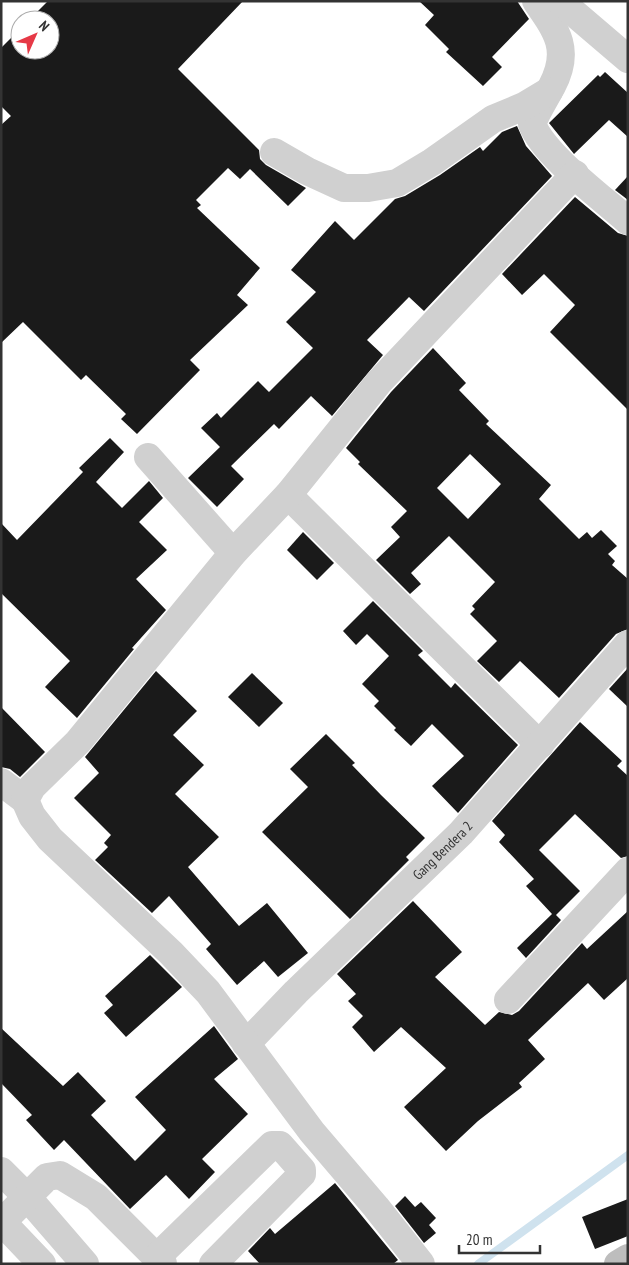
<svg xmlns="http://www.w3.org/2000/svg" width="629" height="1265" font-family="'PT Sans Narrow',sans-serif">
  <rect width="100%" height="100%" fill="#fff"/>
  <g fill="none" stroke-linecap="round" stroke-linejoin="round">
    <path stroke="#cfe2ee" stroke-width="8" d="M478,1264L628,1155"/>
  </g>
  <g fill="#1a1a1a" fill-rule="evenodd">
    <path d="M48,1H243L178,69L259,150L260,159L266,165L306,188L288,206L250,169L240,179L228,168L196,200L201,205L197,208L260,268L237,295L248,305L190,360L200,370L137,434L121,419L126,414L86,375L81,380L23,322L1,343V125L11,116L1,106V48L20,29V50H50V20H29Z"/>
    <path d="M419,1H517L529,19L492,57L502,67L483,86L446,52L449,49L425,25L434,15Z"/>
    <path d="M605,72L628,93V137L609,120L574,154L549,123L598,75L600,77Z"/>
    <path d="M517,126L526,146L552,176L424,311L409,297L367,340L383,355L332,416L311,396L279,429L274,424L231,466L244,479L217,507L188,478L220,447L201,428L217,413L221,418L258,381L269,392L313,348L286,322L316,292L291,270L335,221L354,240L395,199L405,196L440,175L480,147L483,151L502,132Z"/>
    <path d="M628,176V200L615,190Z"/>
    <path d="M575,197L618,233L628,236V410L550,332L575,305L544,274L522,295L502,274Z"/>
    <path d="M433,348L466,383L459,390L489,421L486,424L551,485L539,499L579,539L587,532L592,538L601,530L617,546L608,554L615,561L612,565L628,579V629L616,634L559,698L520,661L499,682L477,661L497,641L470,614L475,609L472,606L495,582L449,536L411,573L421,584L410,594L376,560L400,537L391,527L407,511L358,464L360,462L346,448L391,392ZM470,454L501,484L468,519L437,488Z"/>
    <path d="M110,438L124,452L96,482L122,508L149,481L163,498L139,522L167,550L136,579L166,610L132,648L134,649L77,718L45,687L70,661L1,593V523L17,540L83,472L79,468Z"/>
    <path d="M303,532L334,563L317,580L287,550Z"/>
    <path d="M373,601L423,651L418,655L451,688L455,683L518,745L458,813L432,786L464,756L432,724L411,746L394,730L396,728L374,706L379,701L362,684L389,656L367,634L356,645L343,631Z"/>
    <path d="M628,668V707L609,689Z"/>
    <path d="M156,671L197,711L173,735L204,765L175,794L219,837L188,867L239,926L267,903L308,953L278,977L264,961L237,985L206,949L211,944L169,896L152,913L95,860L108,847L104,843L111,835L74,798L99,773L85,757Z"/>
    <path d="M252,673L283,703L259,727L228,697Z"/>
    <path d="M1,707L45,752L20,777L10,769L1,767Z"/>
    <path d="M580,722L622,761L617,766L628,776V856L621,858L575,814L539,850L580,891L556,915L561,920L526,958L517,948L552,914L526,886L534,879L499,842L505,835L492,821Z"/>
    <path d="M326,734L355,763L352,765L381,795L425,838L406,857L409,860L350,919L262,832L308,787L290,769Z"/>
    <path d="M413,901L462,952L435,977L485,1025L499,1012L512,1015L519,1011L582,943L587,949L628,911V978L604,1000L588,983L528,1040L545,1059L519,1083L522,1087L478,1121L446,1151L404,1107L446,1068L401,1027L374,1052L352,1027L363,1016L348,1001L356,994L337,974Z"/>
    <path d="M150,955L182,987L126,1037L104,1013L113,1005L105,996Z"/>
    <path d="M214,1026L238,1059L214,1079L248,1114L202,1159L215,1172L189,1199L166,1175L130,1209L64,1140L54,1150L26,1120L32,1115L1,1083V1028L63,1086L78,1072L106,1101L91,1115L135,1161L166,1130L135,1097Z"/>
    <path d="M335,1183L398,1260L393,1264H260L248,1251L270,1228L275,1234Z"/>
    <path d="M405,1196L415,1207L421,1202L436,1218L429,1225L436,1233L424,1243L395,1206Z"/>
    <path d="M628,1199V1236L595,1249L582,1217Z"/>
  </g>
  <g fill="none" stroke-linecap="round" stroke-linejoin="round">
    <g stroke="#d0d0d0" stroke-width="28">
      <path d="M536,1C557,31 571,50 552,86C545,99 537,111 532,124C544,155 601,197 628,221"/>
      <path d="M560,1L628,59"/>
      <path d="M274,152L307,171L344,188H368L397,183L432,162L493,119L524,106L549,91"/>
      <path d="M148,457L233,553"/>
      <path d="M288,495L540,745"/>
      <path d="M1,782L25,800"/>
      <path d="M508,1000L628,871"/>
      <path id="s1" d="M246,1044L296,992L461,833L628,644"/>
      <path d="M1,1171L28,1198L85,1264"/>
      <path d="M1,1221L42,1264"/>
      <path d="M2,1222L47,1177L60,1175L96,1197L163,1264"/>
      <path d="M157,1257L272,1145H280L302,1170V1174L213,1264"/>
      <path d="M421,1264L376,1207L312,1132L208,992L171,953L50,839L32,816L25,800L32,787L78,742L233,553L288,495L379,382L575,174"/>
    </g>
    <path stroke="#bdbdbd" stroke-width="28" d="M618,1264L628,1258"/>
  </g>
  <g text-anchor="middle" stroke-width="5" stroke-linejoin="round" paint-order="stroke">
    <g font-size="14" fill="#333" stroke="#fff">
      <text dy="5" stroke="none"><textPath href="#s1" startOffset="276">Gang Bendera 2</textPath></text>
    </g>
  </g>
  <rect width="629" height="1265" fill="none" stroke="#333333" stroke-width="5"/>
  <g transform="translate(35 35) rotate(45)"><circle r="24" fill="#ffffff" stroke="#adadad"/>
  <path d="M0-4L9 19L0 12L-9 19Z" fill="#e63946"/>
  <text y="-8" font-size="14" font-weight="bold" text-anchor="middle" fill="#333333">N</text>
  </g>
  <path d="M459 1245v8h81v-8" fill="none" stroke="#333333" stroke-width="2.5"/>
  <text x="466" y="1245" font-size="15" fill="#333333" stroke="#ffffff" stroke-width="4" paint-order="stroke">20 m</text>
</svg>
